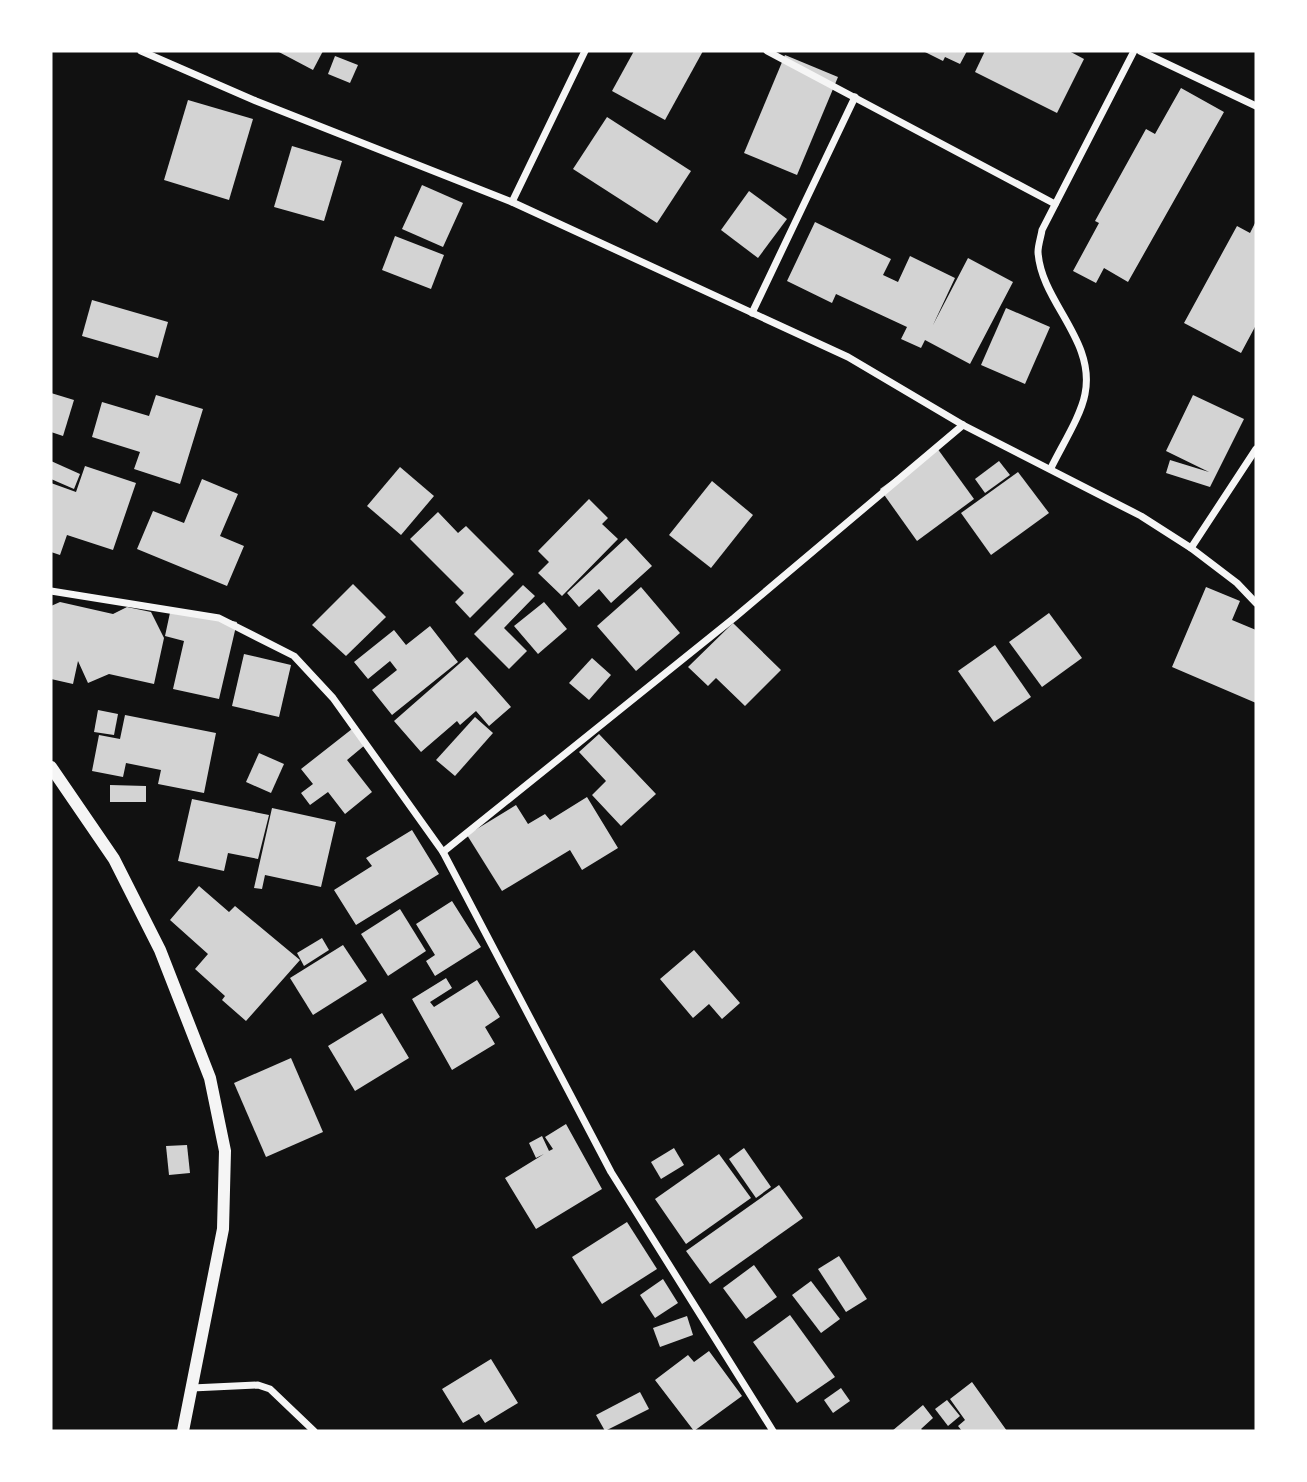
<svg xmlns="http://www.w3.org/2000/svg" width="1307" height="1482" font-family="'Playfair Display',serif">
  <rect width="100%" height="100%" fill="#111"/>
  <g fill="#d3d3d3">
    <path d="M277,51H323L313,70Z"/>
    <path d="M634,51H703L665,120L612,91Z"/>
    <path d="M923,51H967L960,64L945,57L943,61Z"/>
    <path d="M985,51H1069L1084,59L1057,113L975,72Z"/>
    <path d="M785,55L838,77L797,175L744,153Z"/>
    <path d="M335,56L358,65L350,83L328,74Z"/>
    <path d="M1181,88L1224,112L1128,282L1104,268L1096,283L1073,271L1099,223L1095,221L1146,129L1155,134Z"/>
    <path d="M188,100L253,119L229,200L164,180Z"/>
    <path d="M607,117L691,171L657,223L573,169Z"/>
    <path d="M292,146L342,161L324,221L274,207Z"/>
    <path d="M422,185L463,203L443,247L402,229Z"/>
    <path d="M749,191L787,219L758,258L721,230Z"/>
    <path d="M1256,221V325L1241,353L1184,323L1237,226L1250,233Z"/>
    <path d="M815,222L891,259L883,275L898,282L910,256L955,278L933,325L968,258L1013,282L970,364L925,340L921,348L901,339L907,327L836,294L832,303L787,281Z"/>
    <path d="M395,236L444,255L431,289L382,270Z"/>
    <path d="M92,300L168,322L158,358L82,336Z"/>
    <path d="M1006,308L1050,327L1025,384L981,365Z"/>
    <path d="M51,393L74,400L63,436L51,432Z"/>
    <path d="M156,395L203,409L180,484L134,469L140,452L92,437L102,402L149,416Z"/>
    <path d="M1193,395L1244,419L1210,487L1166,473L1170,460L1209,472L1166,451Z"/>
    <path d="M937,448L974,499L917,541L880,489Z"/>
    <path d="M51,461L80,474L74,489L51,479Z"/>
    <path d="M999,461L1010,475L985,493L975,479Z"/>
    <path d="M85,466L136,483L113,550L67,535L60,555L51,552V483L76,492Z"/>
    <path d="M400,467L434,496L401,535L367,506Z"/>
    <path d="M1018,472L1049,513L991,555L961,513Z"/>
    <path d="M202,479L238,494L220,536L244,546L227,586L137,549L153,511L184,523Z"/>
    <path d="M712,481L753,515L711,568L669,535Z"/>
    <path d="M589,499L608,518L602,524L618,539L562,596L538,573L549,562L538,551Z"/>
    <path d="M438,512L458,533L466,526L514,574L470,618L455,602L464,593L410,539Z"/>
    <path d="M626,538L652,566L611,603L599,589L579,607L567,593Z"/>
    <path d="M353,584L386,617L346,656L312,625Z"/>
    <path d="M523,585L535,596L504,628L527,651L509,669L474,634Z"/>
    <path d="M641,587L680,633L636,671L597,626Z"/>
    <path d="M1206,587L1240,601L1232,620L1256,630V703L1172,667Z"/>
    <path d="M60,602L113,614L127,607L151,612L164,638L154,684L109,674L88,683L78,661L73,684L51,679V606Z"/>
    <path d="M544,602L567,629L538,654L514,626Z"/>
    <path d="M171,608L237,622L219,699L173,689L184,641L165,636Z"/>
    <path d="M1049,613L1082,658L1042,687L1009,642Z"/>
    <path d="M733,623L781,670L745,706L716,678L708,686L688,667Z"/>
    <path d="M430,626L458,662L392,715L372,690L397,670L390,661L368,679L354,662L394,630L406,645Z"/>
    <path d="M995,645L1031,697L994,722L958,671Z"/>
    <path d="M244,654L291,665L279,717L232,706Z"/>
    <path d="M467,657L511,707L489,726L476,711L460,725L457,721L421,752L394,721Z"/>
    <path d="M592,658L611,675L589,700L569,683Z"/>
    <path d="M98,710L118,714L114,735L94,732Z"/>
    <path d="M125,715L216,733L204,793L158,784L161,770L126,763L123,777L92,771L99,735L120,739Z"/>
    <path d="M475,717L493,733L455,776L436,760Z"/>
    <path d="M352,729L365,745L347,760L372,792L345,814L328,792L310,805L301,793L313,784L301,769Z"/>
    <path d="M599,734L656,794L621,826L592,795L606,781L579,752Z"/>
    <path d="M259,753L284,764L271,793L246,782Z"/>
    <path d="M110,785L146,786V802H110Z"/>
    <path d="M587,797L618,848L582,870L570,850L502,891L467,835L516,805L528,824L545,814L550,820Z"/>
    <path d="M192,799L269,815L258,859L228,853L224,871L178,861Z"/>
    <path d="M272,808L336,822L321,887L265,875L262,889L254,888Z"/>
    <path d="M412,830L439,874L356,925L334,890L372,866L366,858Z"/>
    <path d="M199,886L229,912L235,906L300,960L246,1021L222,1000L225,996L195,969L208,954L170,920Z"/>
    <path d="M452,901L481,947L435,976L426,961L435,955L416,924Z"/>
    <path d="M400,909L426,951L388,976L361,934Z"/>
    <path d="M322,938L329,950L304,966L297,953Z"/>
    <path d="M343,945L367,981L313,1015L290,978Z"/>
    <path d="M694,950L740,1003L722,1019L709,1004L693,1018L660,979Z"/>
    <path d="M446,978L452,988L430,1002L434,1007L477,980L500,1017L485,1027L495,1044L452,1070L412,999Z"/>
    <path d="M382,1013L409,1058L355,1091L328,1046Z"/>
    <path d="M291,1058L323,1132L266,1157L234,1083Z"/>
    <path d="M566,1124L602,1189L536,1229L505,1178L544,1154L536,1158L529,1143L542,1136L549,1151L553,1149L545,1137Z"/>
    <path d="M187,1145L190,1173L169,1175L166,1146Z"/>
    <path d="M674,1148L684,1165L661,1179L651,1162Z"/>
    <path d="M744,1148L771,1187L756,1198L729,1159Z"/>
    <path d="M719,1154L751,1198L686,1244L655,1199Z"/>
    <path d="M779,1185L803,1218L710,1284L686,1251Z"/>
    <path d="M627,1222L657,1269L602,1304L572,1257Z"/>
    <path d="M839,1256L867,1299L846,1312L818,1269Z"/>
    <path d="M754,1265L777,1297L746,1319L723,1288Z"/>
    <path d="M663,1279L678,1303L655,1318L640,1295Z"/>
    <path d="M811,1281L840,1319L821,1333L792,1295Z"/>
    <path d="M790,1315L835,1377L797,1403L753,1342Z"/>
    <path d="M687,1316L693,1335L660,1347L653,1328Z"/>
    <path d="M709,1351L742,1396L694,1431L655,1380L688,1355L694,1362Z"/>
    <path d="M491,1359L518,1403L485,1423L479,1414L463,1423L442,1389Z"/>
    <path d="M972,1382L1007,1431H962L958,1426L965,1420L950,1399Z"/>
    <path d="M841,1388L850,1401L833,1413L824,1400Z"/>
    <path d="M640,1392L649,1409L605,1431L596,1415Z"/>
    <path d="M947,1400L960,1416L948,1426L935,1409Z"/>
    <path d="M923,1405L933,1418L921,1429L923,1431H892Z"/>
  </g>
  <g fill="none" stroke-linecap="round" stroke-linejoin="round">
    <g stroke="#f5f5f5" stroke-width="7">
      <path d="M141,51L256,101L512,202L848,357L963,425L1141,516L1191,548L1237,583L1256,603"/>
      <path d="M767,51L1055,204"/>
      <path d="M1140,51L1256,106"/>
      <path d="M512,202L585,51"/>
      <path d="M752,313L855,97"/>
      <path d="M1051,468C1061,447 1081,416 1085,394C1096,340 1041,302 1038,252C1038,245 1041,237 1042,230L1134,51"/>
      <path d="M1191,548L1256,449"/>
      <path d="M51,591L219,618L294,656L333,698L443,852L611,1172L773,1431"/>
      <path d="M443,852L734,618L963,425"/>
      <path d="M192,1388L258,1385L270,1389L314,1431"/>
    </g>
    <path stroke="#f5f5f5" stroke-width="12" d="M51,767L114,859L160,950L210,1078L225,1151L223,1229L183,1431"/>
  </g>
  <rect width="1307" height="1482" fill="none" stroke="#ffffff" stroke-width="105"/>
</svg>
